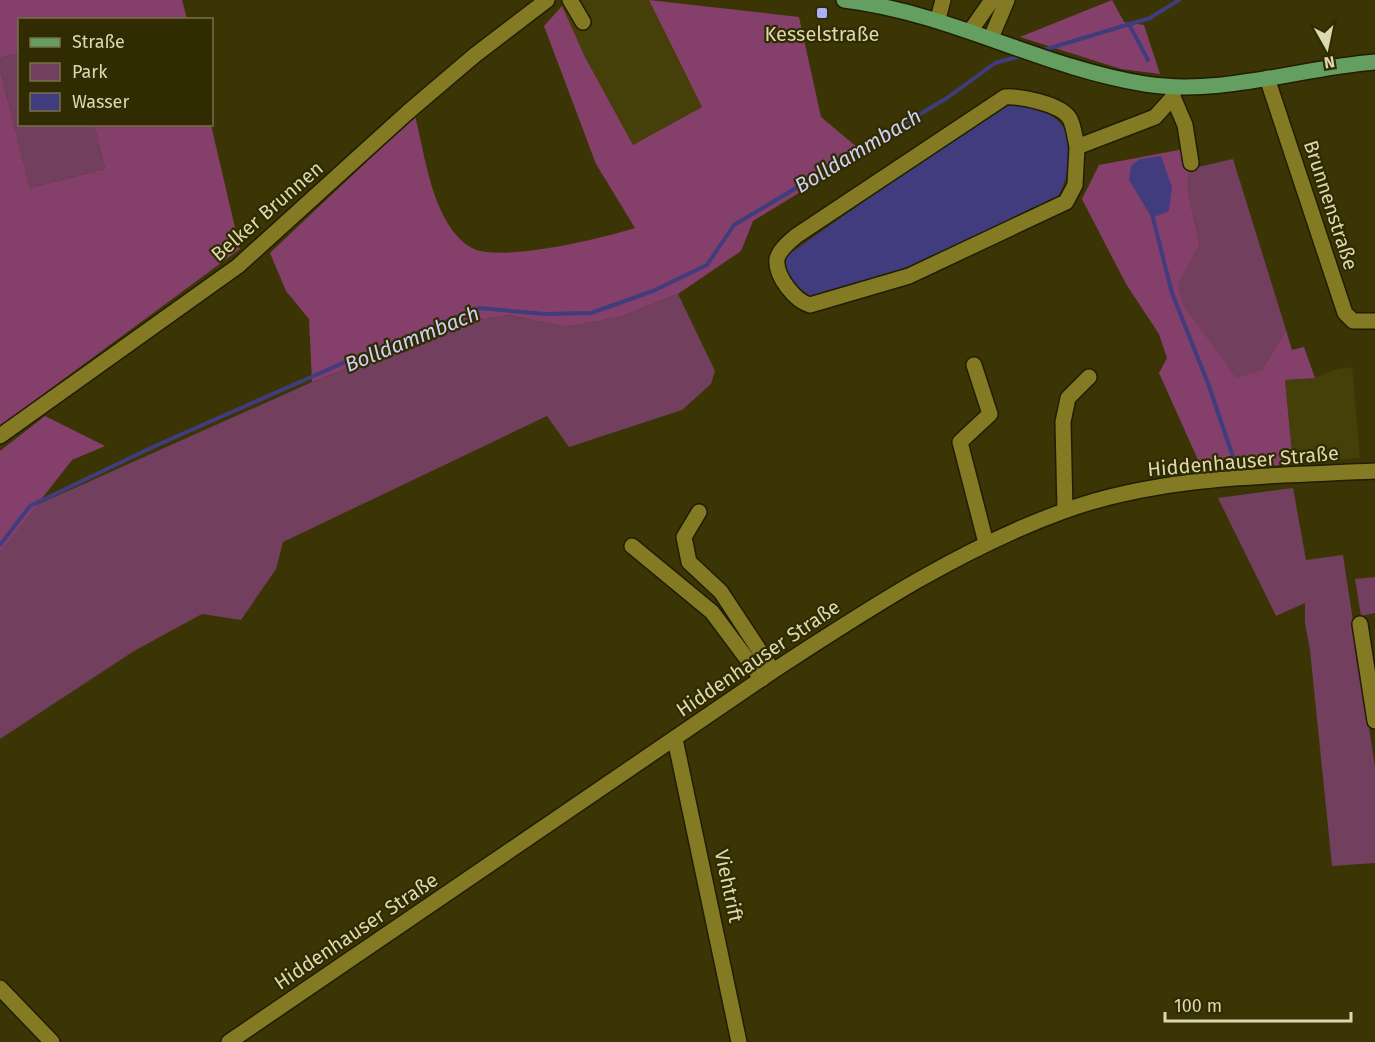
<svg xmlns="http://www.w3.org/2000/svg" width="1375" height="1042" font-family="'Fira Sans',sans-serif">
  <rect width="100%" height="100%" fill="#3b3506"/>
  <g fill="#453f09">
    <path d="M567,0H649L702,107L633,145L585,57L562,6Z"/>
    <path d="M1352,367L1360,458L1293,464L1285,380L1315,378L1334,370Z"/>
  </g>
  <g fill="#723f5f">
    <path d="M19,53L20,124L94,125L105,169L30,188L0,70V58Z"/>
    <path d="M1233,159L1286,330L1262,370L1236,379L1184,305L1176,285L1200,244L1188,194L1189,169Z"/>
    <path d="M678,294L715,371L711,384L682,410L569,447L547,416L283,542L276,569L241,620L202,614L134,651L0,739V552L32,507L312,382L467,322L508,315L566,327L620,317Z"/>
    <path d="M1293,488L1306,560L1343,555L1375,767V863L1332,866L1310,650L1305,623V603L1276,616L1218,498Z"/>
    <path d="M1375,577V613L1361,616L1355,579Z"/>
  </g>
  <g fill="#84406b">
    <path d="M0,0H182L187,19L20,20L19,53L0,58Z"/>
    <path d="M649,0L799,17L821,117L864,153L753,221L741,251L678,294L620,317L566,327L508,315L467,322L312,382L309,319L286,291L270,253L415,116C425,154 430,206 458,237C461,240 467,246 472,248C500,263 604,238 635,228L596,164L544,26L562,6L585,57L633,145L702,107Z"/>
    <path d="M1112,0L1124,22L1144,25L1160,74L1121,69L1020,37Z"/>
    <path d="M0,70L30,188L105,169L94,125H211L240,249L0,426Z"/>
    <path d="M1184,149L1189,169L1188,194L1200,244L1177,285L1184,305L1236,378L1262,370L1286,330L1292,350L1304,347L1315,378L1285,380L1293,464L1203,471L1159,373L1167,358L1159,334L1126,284L1082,199L1099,165Z"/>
    <path d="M45,416L105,446L72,460L0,552V451Z"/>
  </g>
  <g fill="#403c7e">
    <path d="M1001,105C1066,104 1086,139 1058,197L927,262L869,284L810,300C793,291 786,275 785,257Z"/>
    <path d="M1161,156L1172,187L1169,211L1152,218L1129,180L1131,166L1140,159Z"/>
  </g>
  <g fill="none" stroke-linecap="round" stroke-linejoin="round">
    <g stroke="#403c7e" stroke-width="4">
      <path d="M1129,24L1148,60"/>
      <path d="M1040,51L1150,18L1179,0"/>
      <path d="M1152,214L1172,293L1209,386L1235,463"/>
      <path d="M0,545L30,506L155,446L343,363L479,308L545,314L591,313L653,291L707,265L734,225L947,98L995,63L1021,56"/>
    </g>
    <g stroke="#201d03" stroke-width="18">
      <g id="minor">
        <path d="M570,0L583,22"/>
        <path d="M938,19L943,0"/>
        <path d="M971,30L992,0"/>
        <path d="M991,38L1007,0"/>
        <path d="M1267,78L1345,313L1353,321H1375"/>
        <path d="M1174,88L1173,97L1185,125L1191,163"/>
        <path d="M1077,147C1075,138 1074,127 1070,119C1062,104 1020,96 1005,97L796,236C789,242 779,250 777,259C775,276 795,301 810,305L909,276L1066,202L1075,185L1077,147L1155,117L1173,97"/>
        <path d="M974,365L990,414L960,442L986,543"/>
        <path d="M0,436L238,266L408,112L475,55L547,0"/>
        <path d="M1065,510L1063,422L1068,398L1089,377"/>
        <path d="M699,512L684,537L689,562L721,592L773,671"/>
        <path d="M632,546L712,612L762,679"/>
        <path d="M1360,624L1375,721"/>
        <path d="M675,739L739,1042"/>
        <path d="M0,988L52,1042"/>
        <path d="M229,1042L773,671C867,610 959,549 1064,511C1162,475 1272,476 1375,471"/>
      </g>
    </g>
    <g stroke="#201d03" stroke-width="18">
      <path id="major" d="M844,0C951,13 1040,67 1145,84C1221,96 1299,68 1375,62"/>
    </g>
    <use href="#minor" stroke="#837a23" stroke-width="15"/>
    <use href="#major" stroke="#659e61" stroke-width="15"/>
  </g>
  <rect fill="#adaefb" stroke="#302b00" stroke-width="2" x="816" y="7" width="12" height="12" rx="3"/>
  <g text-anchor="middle" stroke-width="4.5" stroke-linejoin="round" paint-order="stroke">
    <g font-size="20" fill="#dcd9b1" stroke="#302b00">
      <text x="822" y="41">Kesselstraße</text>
    </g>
    <g font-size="20" fill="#dcd9b1" stroke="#302b00">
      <text transform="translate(1331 205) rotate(72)" y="7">Brunnenstraße</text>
      <text transform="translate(267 211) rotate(-41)" y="7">Belker Brunnen</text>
      <text transform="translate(1243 461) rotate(-5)" y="7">Hiddenhauser Straße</text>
      <text transform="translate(758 658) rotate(-34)" y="7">Hiddenhauser Straße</text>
      <text transform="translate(729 886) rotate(78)" y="7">Viehtrift</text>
      <text transform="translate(356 931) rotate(-34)" y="7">Hiddenhauser Straße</text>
    </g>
    <g font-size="21" font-style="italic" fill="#cdcff7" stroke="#302b00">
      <text transform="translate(858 151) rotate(-31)" y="7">Bolldammbach</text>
      <text transform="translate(412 339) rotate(-22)" y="7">Bolldammbach</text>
    </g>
  </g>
  <rect x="18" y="18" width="195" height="108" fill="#302b00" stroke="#757147" stroke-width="1.5"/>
  <rect x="30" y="38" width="30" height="9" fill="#659e61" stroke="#757147" stroke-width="1.5"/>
  <text x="72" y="48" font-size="18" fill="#dcd9b1">Straße</text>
  <rect x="30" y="63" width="30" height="18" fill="#723f5f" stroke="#757147" stroke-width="1.5"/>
  <text x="72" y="78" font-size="18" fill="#dcd9b1">Park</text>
  <rect x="30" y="93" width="30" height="18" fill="#403c7e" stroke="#757147" stroke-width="1.5"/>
  <text x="72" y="108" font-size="18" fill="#dcd9b1">Wasser</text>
  <g transform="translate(1327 48) rotate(171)" stroke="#302b00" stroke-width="4.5" paint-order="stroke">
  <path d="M0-4.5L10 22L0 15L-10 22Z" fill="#dcd9b1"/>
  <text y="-9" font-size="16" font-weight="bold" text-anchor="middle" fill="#dcd9b1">N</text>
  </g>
  <path d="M1165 1012v9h186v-9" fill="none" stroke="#dcd9b1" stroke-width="3"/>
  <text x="1174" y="1012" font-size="18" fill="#dcd9b1" stroke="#302b00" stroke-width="4.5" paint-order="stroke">100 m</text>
</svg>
